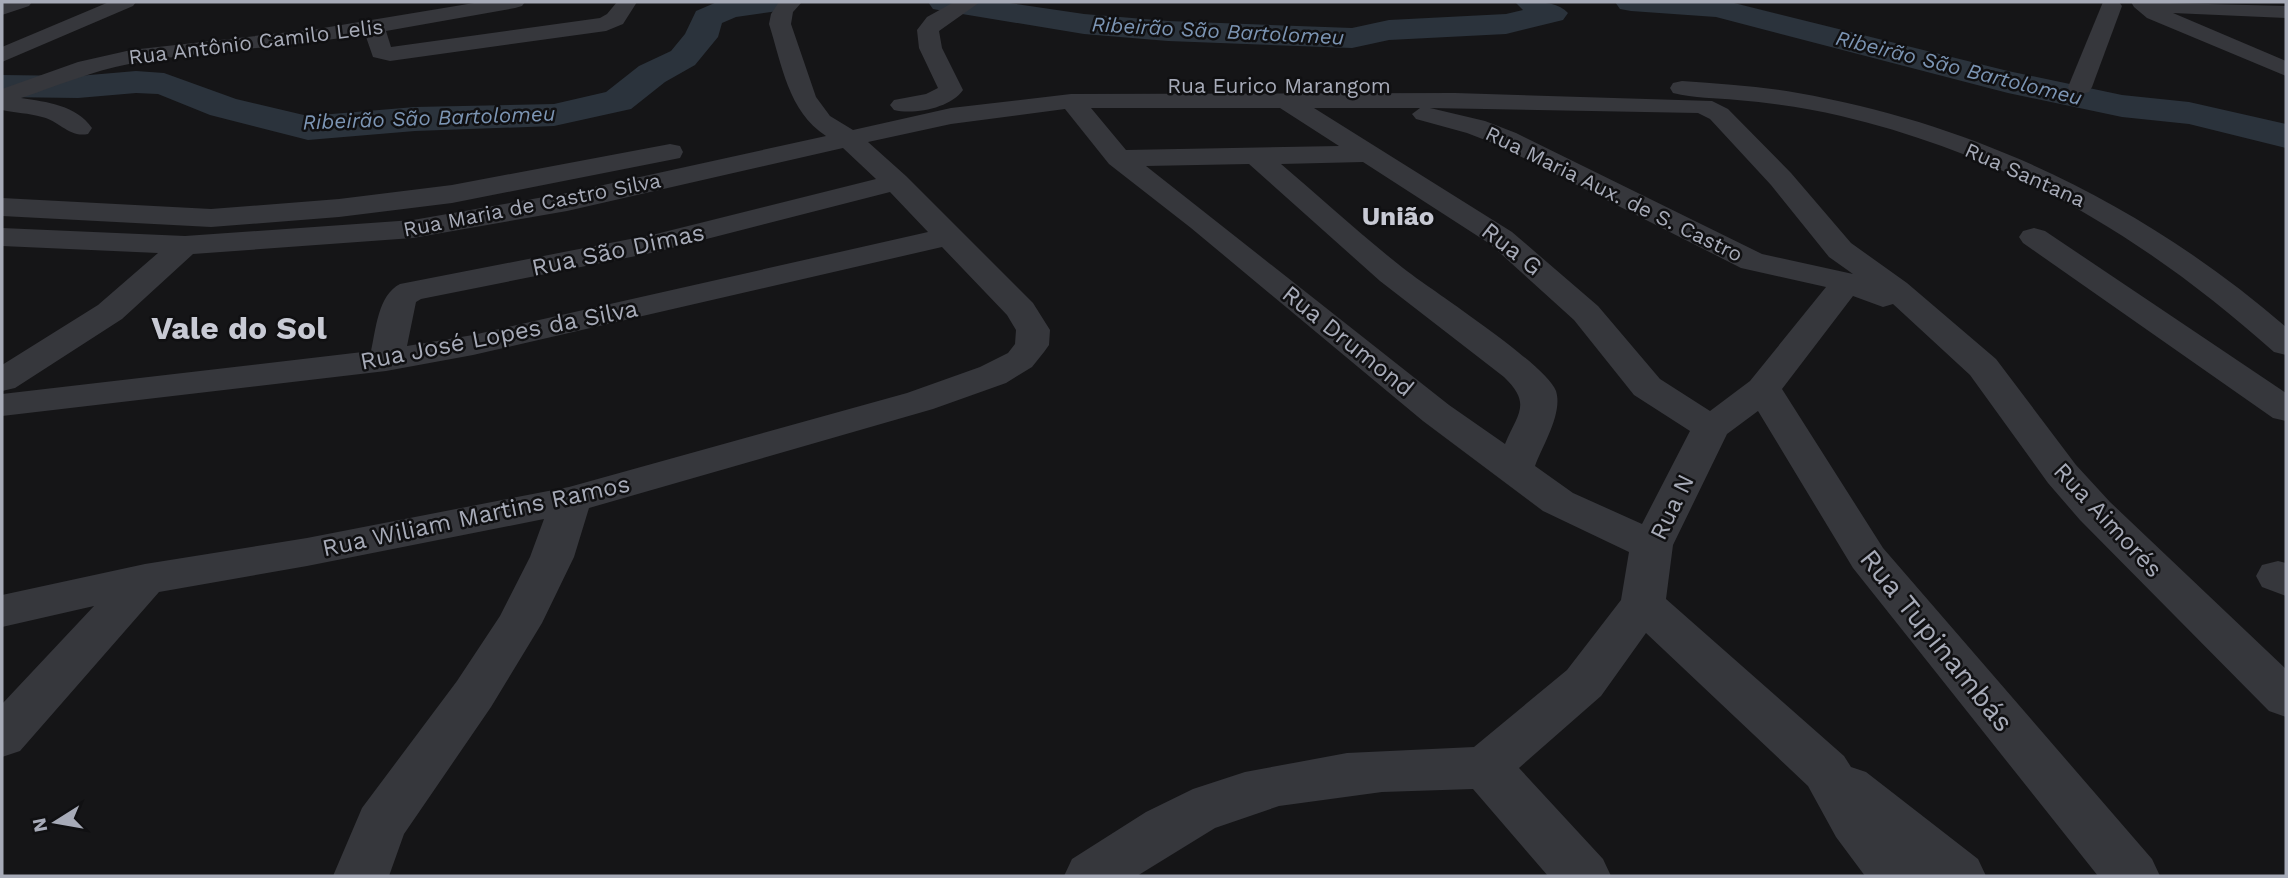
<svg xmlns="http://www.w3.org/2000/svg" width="2288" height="878" font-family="'Work Sans',sans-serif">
  <rect width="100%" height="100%" fill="#151517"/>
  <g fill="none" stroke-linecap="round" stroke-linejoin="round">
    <g fill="#2b333c" fill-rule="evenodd">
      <path d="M717,2H797L792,9L736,17L722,23L718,37L695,65L665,82L631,109L554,126L415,131L308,140L210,115L158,94L136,93L78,98L2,97V75L78,76L136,71L164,73L236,99L308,116L415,107L554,104L606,92L639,66L671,51L685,34L696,11Z"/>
      <path d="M928,2H1003L1084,14L1168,21L1352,28L1389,20L1506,14L1523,10L1515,2C1534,2 1557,0 1568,13L1563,20L1506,34L1389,40L1352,48L1168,41L1084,34L944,11L933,9Z"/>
      <path d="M1615,2H1730L2008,71L2122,95L2189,102L2286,124V148L2189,124L2122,117L2008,93L1716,17L1631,11L1620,9Z"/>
    </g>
    <g fill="#36373c" fill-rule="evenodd">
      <path d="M2,2H32L29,6L2,15Z"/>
      <path d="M109,2H136L133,6L2,62V47Z"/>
      <path d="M480,2H525L522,6L515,8L386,31L391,47L600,18L607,14L617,2H637L623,24L606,31L390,61L373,57L365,34C287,48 207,50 129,64C92,71 57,86 21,98C47,102 76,105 92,128L88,134C69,138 60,121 42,117C29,113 15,113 2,110V89L78,62L131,50L317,29Z"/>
      <path d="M779,2H802L793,12L791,24L816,97L830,116L853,130L951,108L1071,94L1455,93L1712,101L1728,109L1791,173L1851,243L1907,283L1996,359L2076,465L2110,502L2286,669V717L2269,711L2080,520L2048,483L1970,375L1893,304L1883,307L1853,296L1782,389L1883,548L2152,859L2160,876H2098L1853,568L1758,411L1727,434L1673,545L1666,599L1844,756L1851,767L1866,772L1978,859L1986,876H1865L1836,837L1808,786L1646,633L1601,696L1519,768L1603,859L1611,876H1548L1473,789L1382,792L1279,806L1215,828L1137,876H1064L1072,859L1146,812L1193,789L1245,772L1347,753L1474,747L1567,670L1621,600L1629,552L1543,511L1423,421L1191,228L1109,164L1065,109L951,124L868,142L906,176L1033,303L1050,330L1049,345L1044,352L1032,367L1006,383L933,409L589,508L574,557L542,623L491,707L404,834L389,876H333L362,808L457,681L500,616L530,557L544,519L307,566L159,592L20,751L2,757V704L94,606L2,627V595L145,564L307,538L569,487L907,393L980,367L1008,353L1015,344L1016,330L1007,315L942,247L473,355L386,371L2,416V394L371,351C376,329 378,295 400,284L656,234L876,179L843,148L567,211L413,238L193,254L122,319L15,388L2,391V365L98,305L158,253L2,246V228L185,236L413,220L567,193L826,136C788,111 782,65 769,24L771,14ZM1091,108H1280L1339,146L1126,150ZM1314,108H1420L1412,114L1416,119L1467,133L1498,145L1741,268L1826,287L1750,381L1710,411L1660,379L1598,306L1512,232ZM1430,108L1698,113L1710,119L1771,185L1829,257L1853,274L1762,254L1516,133L1485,121ZM1363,162L1490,244L1574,320L1634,395L1690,431L1642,524L1573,493L1535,466C1543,445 1563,413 1556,391C1546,364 1431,290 1403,268C1361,235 1321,198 1281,164ZM1249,164L1380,281L1504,377C1532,404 1518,413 1505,444L1449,405L1146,166ZM890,192L928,232L473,335L407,346L416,302L421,299L656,252Z"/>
      <path d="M954,2H980L939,31L942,48L963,90C951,108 914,115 894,110L890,105L894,100L926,94L938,88L919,48L917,30L927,17Z"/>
      <path d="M2103,2H2119L2122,6L2092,87L2089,92L2080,94L2071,92L2068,87Z"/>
      <path d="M2131,2L2286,6V18L2173,13L2286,61V76L2147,18L2134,7Z"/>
      <path d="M1682,81C1721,84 1760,86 1798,93C1981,125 2147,207 2286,327V355L2274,352C2146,238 2010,156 1841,116C1807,108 1772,103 1737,100C1716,98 1694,98 1673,93L1670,88L1673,83Z"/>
      <path d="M670,144L680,146L683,152L680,158L452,203L339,217L211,227L2,216V198L211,209L339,199L452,185Z"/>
      <path d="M2034,228L2045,231L2286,393V421L2273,418L2023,243L2019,237L2023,231Z"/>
      <path d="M2278,561L2286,563V596L2262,587L2256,576L2262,565Z"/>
    </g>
  </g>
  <g text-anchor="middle" stroke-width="5" stroke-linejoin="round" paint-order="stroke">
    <g font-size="21" font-style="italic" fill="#7c95b4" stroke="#101012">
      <text transform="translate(1218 31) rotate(3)" y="7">Ribeirão São Bartolomeu</text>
      <text transform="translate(1959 68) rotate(14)" y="7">Ribeirão São Bartolomeu</text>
      <text transform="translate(429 118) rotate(-2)" y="7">Ribeirão São Bartolomeu</text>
    </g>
    <g font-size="21" fill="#a7abb8" stroke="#101012">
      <text transform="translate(256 42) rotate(-7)" y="7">Rua Antônio Camilo Lelis</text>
      <text x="1279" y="93">Rua Eurico Marangom</text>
      <text transform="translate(2025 175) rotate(24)" y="7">Rua Santana</text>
      <text transform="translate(1614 194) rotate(26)" y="7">Rua Maria Aux. de S. Castro</text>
      <text transform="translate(532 205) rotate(-11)" y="7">Rua Maria de Castro Silva</text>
    </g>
    <g font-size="24" fill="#a7abb8" stroke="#101012">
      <text transform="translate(1512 249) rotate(38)" y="8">Rua G</text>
      <text transform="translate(618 250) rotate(-12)" y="8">Rua São Dimas</text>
      <text transform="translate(499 335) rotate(-11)" y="8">Rua José Lopes da Silva</text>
      <text transform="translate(1348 341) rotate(39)" y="8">Rua Drumond</text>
      <text transform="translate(1672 507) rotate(-64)" y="8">Rua N</text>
      <text transform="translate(476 516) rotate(-12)" y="8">Rua Wiliam Martins Ramos</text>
      <text transform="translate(2108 520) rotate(47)" y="8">Rua Aimorés</text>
    </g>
    <g font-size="26" font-weight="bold" fill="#c8cad4" stroke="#101012">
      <text x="1398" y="225">União</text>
    </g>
    <g font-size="28" fill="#a7abb8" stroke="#101012">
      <text transform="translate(1937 640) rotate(51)" y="10">Rua Tupinambás</text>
    </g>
    <g font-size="32" font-weight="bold" fill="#c8cad4" stroke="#101012">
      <text x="239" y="339">Vale do Sol</text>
    </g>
  </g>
  <rect width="2288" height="878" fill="none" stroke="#a7abb8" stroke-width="7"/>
  <g transform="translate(56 822) rotate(259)" stroke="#101012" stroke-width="5" paint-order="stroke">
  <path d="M0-5L12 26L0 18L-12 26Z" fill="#a7abb8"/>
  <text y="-10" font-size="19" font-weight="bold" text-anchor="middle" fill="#a7abb8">N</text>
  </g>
</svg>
